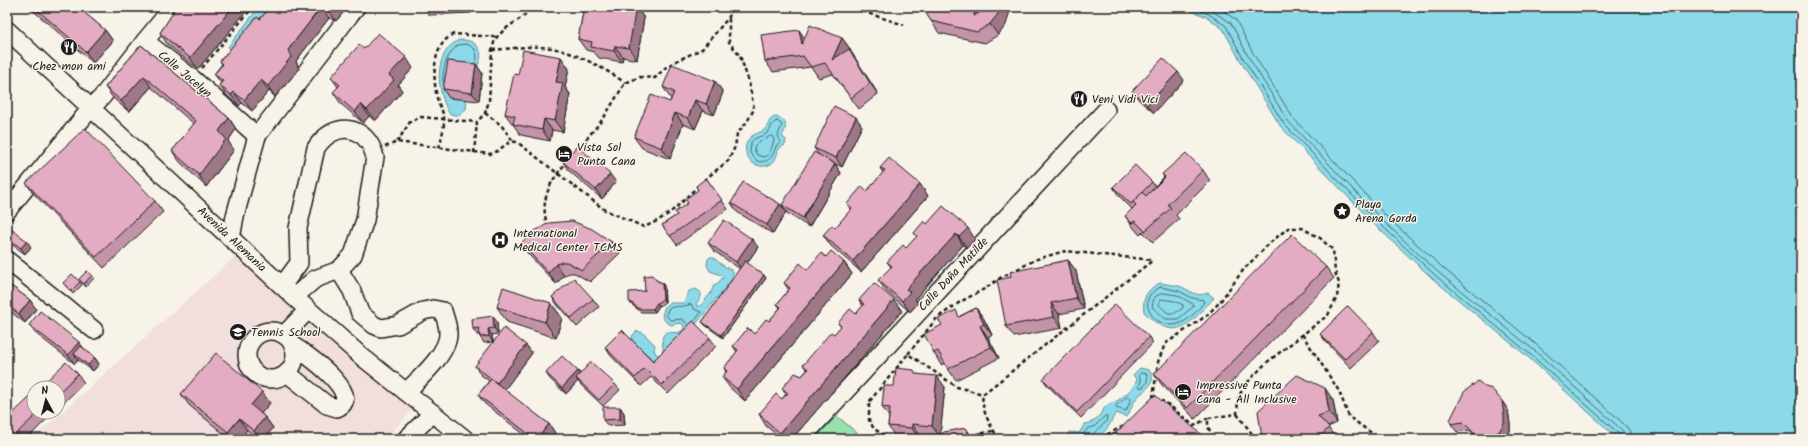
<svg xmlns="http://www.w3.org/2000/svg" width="1808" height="446" font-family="Kalam,sans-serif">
  <rect width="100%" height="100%" fill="#f7f3e8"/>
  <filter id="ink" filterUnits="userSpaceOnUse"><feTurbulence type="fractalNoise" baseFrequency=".025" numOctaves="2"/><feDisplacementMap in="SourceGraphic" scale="8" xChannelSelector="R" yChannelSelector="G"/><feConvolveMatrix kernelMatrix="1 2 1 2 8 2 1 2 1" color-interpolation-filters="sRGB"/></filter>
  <g filter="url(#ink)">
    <path fill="#f1dedd" d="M237,255L413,410L384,439H32Z"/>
    <path fill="#99e0af" stroke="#5a7e66" d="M837,416L864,439H814Z"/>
    <g fill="#8cdae9" stroke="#5f8e97">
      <path d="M259,7H272L233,51L228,47Z"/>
      <path d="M1182,7H1801V439H1618L1529,358L1433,279L1376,226L1281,127L1240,60L1223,29L1207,17Z"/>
      <path d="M459,40C466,40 471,40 476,45C490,59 468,76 466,90C465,97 468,102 466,109C461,115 457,117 449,113C437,92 432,53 459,40Z"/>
      <path d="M776,117C788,119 787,127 782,136L786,140L785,145C783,146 781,147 780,148C776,152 778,159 771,164C755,173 738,153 749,139C753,133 760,134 765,129C770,124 768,118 776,117Z"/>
      <path d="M710,257H713C717,260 720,264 724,266C730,270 735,269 733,278L679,345L653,360L632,340V336L637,331L643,333L655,345L654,350L656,354L659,355L663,352C664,344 659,336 667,332C674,332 680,335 684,328L683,324L679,323L671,325L665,321L662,316L665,306L671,303H684L689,291L695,289C705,292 701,298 696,304L697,306H700L711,293L714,285L718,283L724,276L710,271L707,265L708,259Z"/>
      <path d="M1160,283C1166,284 1173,285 1179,286C1191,290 1195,298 1208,293L1214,298C1189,325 1175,344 1144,312C1142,298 1147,289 1160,283Z"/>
      <path d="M1140,368L1149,370C1160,385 1140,391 1134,402C1131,407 1130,412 1127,417L1116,413C1113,417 1112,420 1110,424C1100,442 1084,439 1067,439L1069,432L1079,433L1085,424C1096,423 1100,414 1106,406C1108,404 1112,403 1115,402C1124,397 1133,389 1137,380L1133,375Z"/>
    </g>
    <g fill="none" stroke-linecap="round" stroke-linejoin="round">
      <g stroke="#49686e" stroke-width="1">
        <path d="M1192,7L1209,14L1226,26L1243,58L1284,124L1379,223L1436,276L1531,355L1619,434L1621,439"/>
        <path d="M1206,7L1231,23L1248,56L1288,121L1382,220L1439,273L1535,351L1623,431L1626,439"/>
        <path d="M1218,7L1236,20L1253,53L1293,118L1386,216L1443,268L1538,346L1626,426L1630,432L1632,439"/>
        <path d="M443,82C442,68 447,54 458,45L467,44L475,49L477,57L475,63"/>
        <path d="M777,121L782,125L778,135L781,143L776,146C773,156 769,164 757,161L750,153L751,142C755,137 761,137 766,134C772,130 770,123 777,121Z"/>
        <path d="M771,136L773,137L774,141L769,154L764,157L757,155L754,149L755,145Z"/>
        <path d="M1161,287L1179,291L1192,298L1203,300L1204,302C1198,310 1189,321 1178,324C1155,331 1132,298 1161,287Z"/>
        <path d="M1162,293L1177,295L1193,304L1194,306L1178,319H1166L1152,307L1154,298Z"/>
        <path d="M1161,299L1175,301L1183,305V308L1175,313H1168L1159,305Z"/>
        <path d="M688,325L682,319L670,320L666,315L668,309C674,305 682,308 691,304L694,309L701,312L695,321"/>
        <path d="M1141,373L1147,374C1148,381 1147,385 1141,388L1139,386L1141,381L1139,375Z"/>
        <path d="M1127,397H1129L1131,399L1126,411L1116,408V406Z"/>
        <path d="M1071,439L1073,437H1081L1088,428L1094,427L1105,416H1107L1106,422L1092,435L1091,439"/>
      </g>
      <g stroke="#1c1c1c" stroke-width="20">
        <g id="minor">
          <path d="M173,7L145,41L193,79L257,136"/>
          <path d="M7,30L294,297L361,356L465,439"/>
          <path d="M7,211L91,108L102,97L145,41"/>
          <path d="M231,239L235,216L257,136L356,7"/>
          <path d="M7,260L94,330"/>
          <path d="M339,270L352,291L360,313L374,325L381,328L398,325L423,311L433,309L443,311C445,318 448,325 448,332C450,352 419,379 406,392"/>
          <path d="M282,286L299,263L298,228L316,148C334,120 367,124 375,157L365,220L353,255L339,270L315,279L294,297"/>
          <circle cx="271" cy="355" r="24"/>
          <path d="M284,335L308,310"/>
          <path d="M287,373L327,405L337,408C366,396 304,352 293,346"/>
          <path d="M406,439L433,413"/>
          <path d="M801,439L1106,110"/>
        </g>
      </g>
      <g stroke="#1c1c1c" stroke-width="2.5" stroke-dasharray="4 3" stroke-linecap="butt">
        <path d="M849,7L904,25"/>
        <path d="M492,50C508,49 525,46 541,47C566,47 605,68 625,83"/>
        <path d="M202,68L253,7"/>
        <path d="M485,113L501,125L513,141"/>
        <path d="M397,142L410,122L421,117L477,122"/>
        <path d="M385,147L397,142L490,154C501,152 505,140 517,142L605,210L644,227C669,217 679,205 698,186"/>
        <path d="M439,148C441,139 445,126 444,117C443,112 440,107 438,102C433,82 430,45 454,34L496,37"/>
        <path d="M577,150L603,119L625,83L640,77L655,78L665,68L674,62L702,49L729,17L732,7"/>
        <path d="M474,153L477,122L485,113L489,101L492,50L495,39L505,29L524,16L531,7"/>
        <path d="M704,180L728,161L735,147L737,134L747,122L754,109L749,82L740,56L729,42V17"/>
        <path d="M548,227C539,202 549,182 566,163"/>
        <path d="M1302,334L1339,391L1349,417L1380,439"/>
        <path d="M908,354L937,318L960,302L986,288L1000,278L1037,259L1065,251L1153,260"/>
        <path d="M1153,398L1158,362L1165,344L1206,316L1219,303L1244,269L1271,242L1288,228H1302L1320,238L1333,250L1335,272L1339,283L1337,297L1328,315L1266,363L1245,385L1238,398L1237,414L1208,418V427L1214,439"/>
        <path d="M1160,402L1164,401L1194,426L1208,418"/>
        <path d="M1237,414L1256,439"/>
        <path d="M968,436L993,431"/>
        <path d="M891,439L874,429L869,420V402L908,354L957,387L983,394"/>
        <path d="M999,439C991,427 980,409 983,394L1153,260"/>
        <path d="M1102,439L1106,435L1124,426"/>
      </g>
      <use href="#minor" stroke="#f7f3e8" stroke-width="17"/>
    </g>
    <g fill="#c394a8" stroke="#1c1c1c">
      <path d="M29,7H78L105,30L113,41L93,63Z"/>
      <path d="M171,7H250L198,69L167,44L160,33L173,13L170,8Z"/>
      <path d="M270,7H348L336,21L329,18L296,61L299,69L275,97L269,91L252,111L242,103L239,106L227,96L219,85L221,83L214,74L222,64L220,61L260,19Z"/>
      <path d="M424,7H471V13L429,15Z"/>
      <path d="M584,7H640L639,11L644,18L637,60L623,57L622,62L599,58L594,52L586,50L578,39Z"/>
      <path d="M922,7H976L979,12L1006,25L998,35L985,43L939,33Z"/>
      <path d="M805,37L842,38L850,49V50L878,94L859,109L833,74L819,78L811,67L773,72L765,61Z"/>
      <path d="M141,45L229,118L236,129L228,141L234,150L206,187L180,162L172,151L194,124L151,87L129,112L113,98L105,87Z"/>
      <path d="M364,49L413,68L398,85L402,91L375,121L369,116L363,123L341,104L333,92L338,87L331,77Z"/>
      <path d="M561,57L569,69L565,87L570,94L563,132L552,130L550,141L521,135L505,114L518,75Z"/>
      <path d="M476,64L482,73L479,101L449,98L443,89Z"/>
      <path d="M1184,80L1154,113L1139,100L1132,91Z"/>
      <path d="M715,81L723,92L714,115L703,111L695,129L683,124L670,159L642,148L634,137L670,102L671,99L663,87Z"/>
      <path d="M862,126L842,167L829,161L835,164L841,173L809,227L788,214L782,205L819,155L814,148Z"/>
      <path d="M563,162L616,182L602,199L569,171Z"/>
      <path d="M880,168L920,184L928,196L861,272L831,246L823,235L835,228L851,210L847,204L867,191L883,173Z"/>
      <path d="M1203,170L1210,181L1176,215L1179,219L1153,242L1143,232L1140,235L1133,227L1125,216L1132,209L1119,196L1113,187L1152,182L1155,186L1164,177L1162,174Z"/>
      <path d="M706,178L728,209L677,245L662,225L677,215L698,190Z"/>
      <path d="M26,183L155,201L163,212L104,268L34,194Z"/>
      <path d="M731,203L780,204L786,212L773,234L737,212Z"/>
      <path d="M927,224L975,239L967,248L963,245L915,299L918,303L910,312L886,291L878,280L891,267L887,262L906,248L917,237L914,233Z"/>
      <path d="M7,226L31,247L25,254L7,241Z"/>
      <path d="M612,242L620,253L590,282L575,273H569L564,276L556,284L528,254L521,243Z"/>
      <path d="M708,243L758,247L747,263L766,278L723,338L705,325L702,322L740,269L714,251Z"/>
      <path d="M826,257L844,262L852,274L745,401L730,388L722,377L726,372L724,368L737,352L733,346L754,334L769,321L780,308L777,304L789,290L784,283L807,270Z"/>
      <path d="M1068,260L1076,271L1084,309L1059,314L1062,328L1014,337L1006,326L1011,277Z"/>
      <path d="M1326,267L1334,278L1195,419L1162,385L1154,374Z"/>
      <path d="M92,275L94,278L86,287L79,279Z"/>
      <path d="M656,280L662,283L664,286L665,302L659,306L655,312H641L631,304L629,301L645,291Z"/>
      <path d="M80,282L82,285L73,294L63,283Z"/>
      <path d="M7,283L30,300L36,309L25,323L7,309Z"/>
      <path d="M552,297L593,299L599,307L577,327L558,306Z"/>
      <path d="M859,300L902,311L792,439H782L766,426L759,414L782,399L786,394L782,388L802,376L807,370L803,365L841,327L838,323L856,314L863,306Z"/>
      <path d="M551,303L562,318L556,338L507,322L497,307Z"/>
      <path d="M976,308L984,319L992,335L988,337L999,358L956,380L948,369L945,363L941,365L934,353L960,316Z"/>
      <path d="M497,322L498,334L492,335L493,342L484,343L480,337V335H477L473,329Z"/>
      <path d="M29,325L85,349L95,358L99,364L93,371L78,360L75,364L35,333Z"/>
      <path d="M1373,332L1379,341L1351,368L1326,342L1320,334Z"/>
      <path d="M1149,337L1153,343L1081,418L1047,385L1043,379Z"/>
      <path d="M710,338L716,346L668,394L651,377L641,386L611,356L605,347L653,361Z"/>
      <path d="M526,345L532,353L504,390L549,424L555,433L550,439H530L485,404L478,395L489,381L481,375L475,366Z"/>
      <path d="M578,371L580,374L615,384L620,390L603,406L580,384L578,381L566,394L550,379L546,373Z"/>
      <path d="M78,374L84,383L58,408V388Z"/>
      <path d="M917,374L945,387L940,434L966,428L973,439H933L937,436L920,435L919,439L896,438L888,426L889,417L882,407L894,386Z"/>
      <path d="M181,394L270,403L261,413L265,417L273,428L264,439H258L247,430L239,439H230L189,405Z"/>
      <path d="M1333,400L1337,423L1328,427L1336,439H1263L1262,438Z"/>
      <path d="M1502,401L1508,410L1510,424V431L1506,439H1478L1469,430L1457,432L1451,424Z"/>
      <path d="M620,407L624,413L625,425L608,426L603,420Z"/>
      <path d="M34,412H42L47,419L27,439H7Z"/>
      <path d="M45,412H54L49,417Z"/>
    </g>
    <g fill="#9f7888" stroke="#1c1c1c">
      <path d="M233,7H250L198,69L190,58Z"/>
      <path d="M321,7L329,18L296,61L299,69L275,97L268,86L288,50Z"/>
      <path d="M330,7H348L336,21L328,10Z"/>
      <path d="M466,7H471V13Z"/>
      <path d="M630,7H640L639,11L644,18L637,60L629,48Z"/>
      <path d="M975,7H976L982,16H974Z"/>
      <path d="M1000,7H1011L1006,25L998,35L990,24Z"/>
      <path d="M105,30L113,41L93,63L86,52Z"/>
      <path d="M799,30L807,41L802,44Z"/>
      <path d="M842,38L850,49V50L878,94L870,83L832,60Z"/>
      <path d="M615,46L623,57L622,62L614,51Z"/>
      <path d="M406,57L413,68L398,85L402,91L375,121L367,110L389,75Z"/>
      <path d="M561,57L569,69L565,87L570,94L563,132L555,121L556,82Z"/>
      <path d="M476,64L482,73L479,101L472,93Z"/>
      <path d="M1178,72L1184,80L1154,113L1147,105Z"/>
      <path d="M144,76L151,87L129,112L121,101Z"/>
      <path d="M261,80L269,91L252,111L244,100Z"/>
      <path d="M715,81L723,92L714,115L706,104Z"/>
      <path d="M234,92L242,103L239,106L231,95Z"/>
      <path d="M695,100L703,111L695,129L688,118Z"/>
      <path d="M361,104L369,116L363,123L355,112Z"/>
      <path d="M675,113L683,124L670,159L662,148Z"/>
      <path d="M856,117L862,126L842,167L836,158Z"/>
      <path d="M229,118L236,129L228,141L234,150L206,187L199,175L219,131Z"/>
      <path d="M544,119L552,130L550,141L542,130Z"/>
      <path d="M835,164L841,173L809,227L803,218Z"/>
      <path d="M610,174L616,182L602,199L596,190Z"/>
      <path d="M920,184L928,196L861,272L853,261Z"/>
      <path d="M780,204L786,212L773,234L767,225Z"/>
      <path d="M968,228L975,239L967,248L959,237Z"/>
      <path d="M956,234L963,245L915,299L918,303L910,312L902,301L906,289Z"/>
      <path d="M752,239L758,247L742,270L736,262Z"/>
      <path d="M27,241L31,247L25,254L21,248Z"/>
      <path d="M1068,260L1076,271L1084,309L1076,298Z"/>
      <path d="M844,262L852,274L745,401L737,389Z"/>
      <path d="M556,264L564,276L556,284L548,273Z"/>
      <path d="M764,275L766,278L723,338L721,335Z"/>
      <path d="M662,283L664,286L665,302L663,299Z"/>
      <path d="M30,300L36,309L25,323L19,314Z"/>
      <path d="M894,300L902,311L792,439H785L780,433Z"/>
      <path d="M551,303L562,318L556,338L545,322Z"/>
      <path d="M657,303L659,306L655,312L653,309Z"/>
      <path d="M1051,303L1059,314L1062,328L1054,317Z"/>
      <path d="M976,308L984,319L992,335L984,324Z"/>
      <path d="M493,316L497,322L498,334L494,328Z"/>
      <path d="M980,326L988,337L999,358L991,347Z"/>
      <path d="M488,329L492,335L493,342L489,336Z"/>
      <path d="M79,342L85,350L74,354L78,360L75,364L68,355Z"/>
      <path d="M526,345L532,353L503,392L497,383Z"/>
      <path d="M95,358L99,364L93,371L88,365Z"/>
      <path d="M578,371L582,377L576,378L578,381L566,394L562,388Z"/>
      <path d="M937,376L945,387L940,437L932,426Z"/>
      <path d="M1325,388L1333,400L1337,423L1329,412Z"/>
      <path d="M262,392L270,403L259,416L251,405Z"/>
      <path d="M1502,401L1508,410L1510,424V431L1506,439H1504L1499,432Z"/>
      <path d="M620,407L624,413L625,425L620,419Z"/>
      <path d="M265,417L273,428L264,439H260L254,431Z"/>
      <path d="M239,419L247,430L239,439H232L228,432Z"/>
      <path d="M549,424L555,433L550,439H537Z"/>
      <path d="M912,424L920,435L919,439L912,428Z"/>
      <path d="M966,428L973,439H968Z"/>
      <path d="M1297,435L1300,439H1295Z"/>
    </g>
    <g fill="#e3acc3" stroke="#1c1c1c">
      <path d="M34,7H78L105,30L86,52Z"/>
      <path d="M171,7H233L190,58L160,33L174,11L170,8Z"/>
      <path d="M270,7H330L328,10L321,7L288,50L291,57L268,86L261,80L244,100L234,92L231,95L219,85L223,81L214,74L223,64L220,61L257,17L260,19Z"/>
      <path d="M584,7H636L629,48L615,46L614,51L591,47L592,42L578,39Z"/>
      <path d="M922,7H975L974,16L982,11L981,7H1000L998,14L990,24L977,32L931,21Z"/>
      <path d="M810,25L842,38L832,60L849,49L870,83L851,98L825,63L811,67L803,56L765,61L761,35L799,30L802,44Z"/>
      <path d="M378,33L406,57L389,75L394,80L367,110L361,104L355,112L333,92L340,85L331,77L359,45L364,49Z"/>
      <path d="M141,45L229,118L219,131L226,139L199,175L172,151L196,121L144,76L121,101L105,87Z"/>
      <path d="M523,50L561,57L556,82L563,83L555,121L544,119L542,130L513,124L515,116L505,114L514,74L518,75Z"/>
      <path d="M1163,58L1178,72L1147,105L1132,91Z"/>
      <path d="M448,61L476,64L472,93L443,89Z"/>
      <path d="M672,64L715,81L706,104L695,100L688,118L675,113L662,148L634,137L651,95L670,102L674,92L663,87Z"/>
      <path d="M834,106L856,117L836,158L814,148Z"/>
      <path d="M85,128L155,201L96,257L26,183Z"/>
      <path d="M577,146L610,174L596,190L563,162Z"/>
      <path d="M814,152L835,164L803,218L782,205Z"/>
      <path d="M1186,153L1203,170L1168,204L1171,208L1145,231L1135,221L1132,223L1125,216L1136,205L1133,202L1142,192L1146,196L1165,177L1162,174Z"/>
      <path d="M889,158L920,184L853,261L823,235L832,225L835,228L852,208L847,204L862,186L867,191L885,170L880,168Z"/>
      <path d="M1135,165L1152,182L1131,204L1113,187Z"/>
      <path d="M706,178L722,200L670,236L662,225L677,215L675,212L688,203L685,199L698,190L696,186Z"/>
      <path d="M743,182L780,204L767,225L731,203Z"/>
      <path d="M943,206L968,228L959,237L956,234L906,289L910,292L902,301L878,280L892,266L887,262L903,245L906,248L917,236L914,233L924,221L927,224Z"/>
      <path d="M724,220L752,239L736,262L708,243Z"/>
      <path d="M572,221L592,229L612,242L582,270L567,262H562L556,264L548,273L521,243L533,232L549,223Z"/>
      <path d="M7,226L27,241L21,248L7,238Z"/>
      <path d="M1292,234L1326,267L1187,408L1154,374Z"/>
      <path d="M831,251L844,262L737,389L722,377L727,371L724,368L738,350L733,346L748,328L754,334L766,319L769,321L781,307L777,304L790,288L784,283L800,263L807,270L821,253L826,257Z"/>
      <path d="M1068,260L1076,298L1051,303L1054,317L1006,326L997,280L1011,277L1010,272Z"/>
      <path d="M745,261L764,275L721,335L702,322Z"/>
      <path d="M87,271L92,275L84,284L79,279Z"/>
      <path d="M72,274L80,282L71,291L63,283Z"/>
      <path d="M652,275L656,280L662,283L663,299L657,303L653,309H639L629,301V292L645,291L644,276Z"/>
      <path d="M574,278L593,299L571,318L552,297Z"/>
      <path d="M7,283L30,300L19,314L7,305Z"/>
      <path d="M874,283L894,300L780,433L759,414L776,394L782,399L788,393L782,388L795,373L802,376L808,369L803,365L831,332L834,334L841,326L838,323L850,309L856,314L864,304L859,300Z"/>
      <path d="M503,287L551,303L545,322L497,307Z"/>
      <path d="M1115,304L1149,337L1077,412L1043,379Z"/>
      <path d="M1348,306L1373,332L1345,359L1320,334Z"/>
      <path d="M976,308L984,324L980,326L991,347L948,369L938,351L934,353L924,334L942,325L938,319L956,310L959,317Z"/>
      <path d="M40,311L79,342L68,355L29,325Z"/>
      <path d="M493,316L494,328L488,329L489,336L480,337L479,328L473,329L472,319Z"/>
      <path d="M693,321L710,338L662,385L645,368L635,378L605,347L622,330L653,361Z"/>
      <path d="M504,328L526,345L497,383L475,366Z"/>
      <path d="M81,346L95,358L88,365L74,354Z"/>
      <path d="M216,353L262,392L251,405L265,417L254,431L239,419L228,432L181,394Z"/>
      <path d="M562,356L578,371L562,388L546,373Z"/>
      <path d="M66,362L78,374L58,393V388H39Z"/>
      <path d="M591,362L615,384L599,400L576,378Z"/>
      <path d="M896,368L914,370L915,374L937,376L932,426L912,424V428L888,426L890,408L882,407L884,386H894Z"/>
      <path d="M1297,375L1325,388L1329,412L1318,416L1329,428L1317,439H1301L1297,435L1295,439H1268L1262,438L1258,411Z"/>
      <path d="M491,379L549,424L537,439H535L478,395Z"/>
      <path d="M1478,381L1485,387L1492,389L1502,401L1504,415V423L1499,432L1487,435L1475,434L1463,422L1451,424L1450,420L1464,392Z"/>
      <path d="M34,392V398L31,395Z"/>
      <path d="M1155,395L1207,439H1106L1117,432Z"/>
      <path d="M29,398L34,403V412H39L11,439H7V419Z"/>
      <path d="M603,407H620V419L603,420Z"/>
      <path d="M966,428L968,439H933L944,432Z"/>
      <path d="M595,433L600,439H587Z"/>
      <path d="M418,437L421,439H417Z"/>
    </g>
  </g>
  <defs>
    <g id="restaurant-disc" transform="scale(0.9)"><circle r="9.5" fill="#1c1c1c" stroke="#f7f3e8"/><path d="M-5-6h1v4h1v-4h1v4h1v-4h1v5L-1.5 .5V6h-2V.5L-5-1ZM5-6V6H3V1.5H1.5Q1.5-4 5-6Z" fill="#fff"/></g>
    <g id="hotel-disc" transform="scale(0.9)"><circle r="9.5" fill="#1c1c1c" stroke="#f7f3e8"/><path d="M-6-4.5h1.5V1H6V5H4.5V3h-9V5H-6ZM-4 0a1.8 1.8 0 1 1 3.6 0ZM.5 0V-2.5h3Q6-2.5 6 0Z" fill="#fff"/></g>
    <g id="sight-disc" transform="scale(0.9)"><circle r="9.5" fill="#1c1c1c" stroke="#f7f3e8"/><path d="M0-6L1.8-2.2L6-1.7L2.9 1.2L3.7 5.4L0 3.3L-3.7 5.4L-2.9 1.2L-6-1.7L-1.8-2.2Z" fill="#fff"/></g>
    <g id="hospital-disc" transform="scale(0.9)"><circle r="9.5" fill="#1c1c1c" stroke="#f7f3e8"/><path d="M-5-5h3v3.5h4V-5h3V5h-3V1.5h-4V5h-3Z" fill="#fff"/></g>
    <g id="school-disc" transform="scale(0.9)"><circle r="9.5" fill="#1c1c1c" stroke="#f7f3e8"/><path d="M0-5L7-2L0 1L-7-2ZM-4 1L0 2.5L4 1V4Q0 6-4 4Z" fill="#fff"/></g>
  </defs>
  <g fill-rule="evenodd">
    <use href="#restaurant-disc" x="69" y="47"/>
    <use href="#restaurant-disc" x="1079" y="99"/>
    <use href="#hotel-disc" x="564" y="154"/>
    <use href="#sight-disc" x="1342" y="211"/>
    <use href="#hospital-disc" x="500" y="240"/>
    <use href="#school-disc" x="238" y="332"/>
    <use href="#hotel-disc" x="1183" y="392"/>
  </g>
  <g text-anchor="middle" stroke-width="3" stroke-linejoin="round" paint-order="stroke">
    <g font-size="12" fill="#1c1c1c" stroke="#f7f3e8" text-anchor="start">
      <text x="69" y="70" text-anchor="middle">Chez mon ami</text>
      <text x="1092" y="103">Veni Vidi Vici</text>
      <text x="577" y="151">Vista Sol<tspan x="577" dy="14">Punta Cana</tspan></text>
      <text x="1355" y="208">Playa<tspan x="1355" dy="14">Arena Gorda</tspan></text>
      <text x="513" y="237">International<tspan x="513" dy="14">Medical Center TCMS</tspan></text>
      <text x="251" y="336">Tennis School</text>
      <text x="1196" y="389">Impressive Punta<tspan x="1196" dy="14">Cana - All Inclusive</tspan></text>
    </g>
    <g font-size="12" fill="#1c1c1c" stroke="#f7f3e8">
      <text transform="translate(185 74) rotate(40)" y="4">Calle Jocelyn</text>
      <text transform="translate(232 239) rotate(43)" y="4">Avenida Alemania</text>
      <text transform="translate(953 274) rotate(-47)" y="4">Calle Doña Matilde</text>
    </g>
  </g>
  <rect width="1808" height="446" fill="none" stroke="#f7f3e8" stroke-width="24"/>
  <rect x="12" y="12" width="1784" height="422" fill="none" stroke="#1c1c1c" stroke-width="1.5" filter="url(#ink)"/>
  <g transform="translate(46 400) rotate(353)"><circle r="19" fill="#f7f3e8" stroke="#9f9d96"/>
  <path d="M0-3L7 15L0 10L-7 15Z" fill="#1c1c1c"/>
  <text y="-6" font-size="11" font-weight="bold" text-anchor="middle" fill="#1c1c1c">N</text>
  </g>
</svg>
